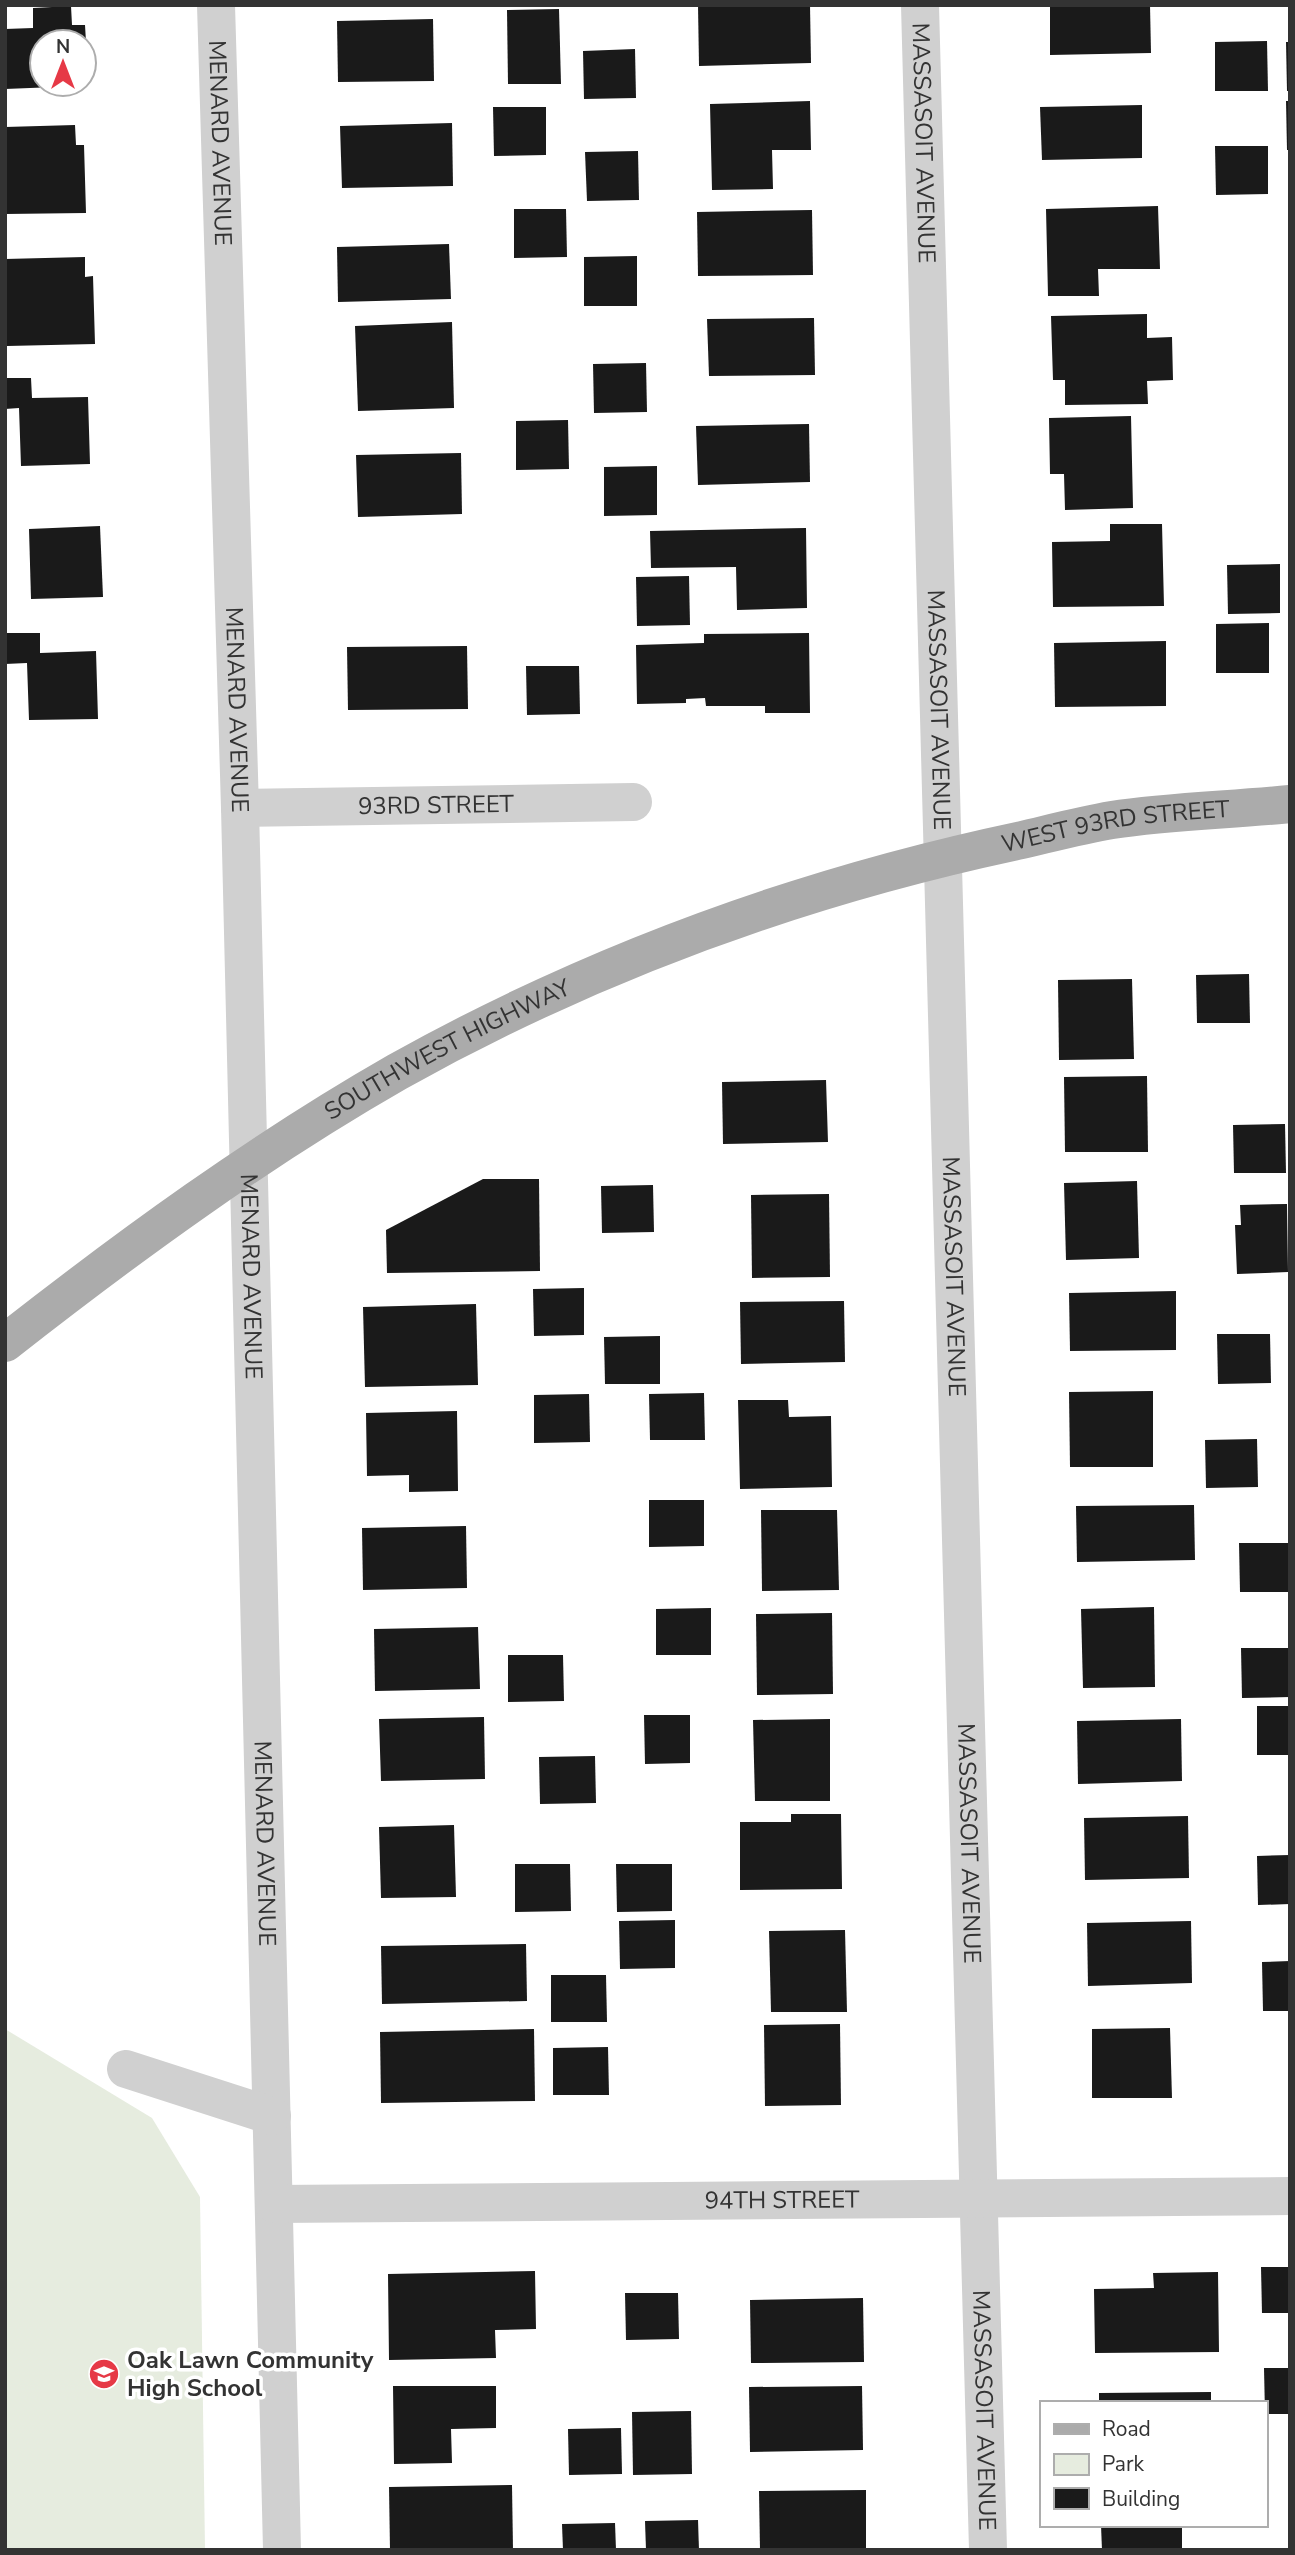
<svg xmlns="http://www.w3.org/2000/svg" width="1295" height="2555" font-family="'Nunito Sans',sans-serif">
  <rect width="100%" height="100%" fill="#fff"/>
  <path fill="#e6ecdf" d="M5,2029L152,2118L200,2197L205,2550H5Z"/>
  <g fill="#1a1a1a">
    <path d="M698,5H810L811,63L699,66Z"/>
    <path d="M1050,5H1150L1151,53L1050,55Z"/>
    <path d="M71,6L72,25H85L86,42H42V84H80V86L5,89V29L33,28V8Z"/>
    <path d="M559,9L561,84H508L507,10Z"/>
    <path d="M433,19L434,81L338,82L337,21Z"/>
    <path d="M1267,41L1268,91H1215V42Z"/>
    <path d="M1286,42H1290V91H1287Z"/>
    <path d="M635,49L636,98L584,99L583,51Z"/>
    <path d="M810,101L811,150H772L773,189L712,190L710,104Z"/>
    <path d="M1286,101H1290V150H1287Z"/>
    <path d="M1142,105V158L1042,160L1040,107Z"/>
    <path d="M493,107H546V155L494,156Z"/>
    <path d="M452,123L453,186L342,188L340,126Z"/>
    <path d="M75,125L76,145H84L86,213L5,214V127Z"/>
    <path d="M1215,146H1268V194L1216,195Z"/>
    <path d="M638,151L639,200L587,201L585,152Z"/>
    <path d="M1158,206L1160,269H1098L1099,296H1048L1046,209Z"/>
    <path d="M514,209H566L567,257L514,258Z"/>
    <path d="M812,210L813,275L698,276L697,212Z"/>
    <path d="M449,244L451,299L338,302L337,247Z"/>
    <path d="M637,256V306H584V257Z"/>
    <path d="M85,257V277L93,276L95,344L7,346L5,259Z"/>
    <path d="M1147,314V338L1172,337L1173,380L1147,381L1148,404L1065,405V380H1053L1051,316Z"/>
    <path d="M814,318L815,375L709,376L707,319Z"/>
    <path d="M452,322L454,408L358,411L355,326Z"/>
    <path d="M646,363L647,412L594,413L593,364Z"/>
    <path d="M5,378H31L32,398L88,397L90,464L21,466L19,408L5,409Z"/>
    <path d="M1131,416L1133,508L1065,510L1064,474H1050L1049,418Z"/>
    <path d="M568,420L569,469L516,470V421Z"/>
    <path d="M809,424L810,482L698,485L696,426Z"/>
    <path d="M461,453L462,514L358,517L356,455Z"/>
    <path d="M657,466V515L604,516V467Z"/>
    <path d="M1110,524H1162L1164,606L1053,607L1052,542L1110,541Z"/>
    <path d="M100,526L103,597L31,599L29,529Z"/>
    <path d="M806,528L807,608L737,610L736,567L651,568L650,531Z"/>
    <path d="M1280,564V613L1228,614L1227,565Z"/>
    <path d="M689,576L690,625L637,626L636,577Z"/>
    <path d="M1269,623V673H1216V624Z"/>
    <path d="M5,633H40V653L96,651L98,719L29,720L27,663L5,664Z"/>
    <path d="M809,633L810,713H765V706H706L705,698L686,699V703L637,704L636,645L704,643V634Z"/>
    <path d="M1166,641V706L1055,707L1054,643Z"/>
    <path d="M467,646L468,709L348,710L347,647Z"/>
    <path d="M526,666H579L580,714L527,715Z"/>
    <path d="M1249,974L1250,1023H1197L1196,975Z"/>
    <path d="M1132,979L1134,1059L1059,1060L1058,980Z"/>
    <path d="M1147,1076L1148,1152H1065L1064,1077Z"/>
    <path d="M826,1080L828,1142L723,1144L722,1082Z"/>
    <path d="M1285,1124L1286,1173H1234L1233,1125Z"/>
    <path d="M483,1179H539L540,1271L387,1273L386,1230Z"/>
    <path d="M1137,1181L1139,1258L1066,1260L1064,1183Z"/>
    <path d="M653,1185L654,1232L602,1233L601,1186Z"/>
    <path d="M829,1194L830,1277L752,1278L751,1195Z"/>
    <path d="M1287,1204L1288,1272L1237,1274L1235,1225H1241L1240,1205Z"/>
    <path d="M584,1288V1335L534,1336L533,1289Z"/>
    <path d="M1176,1291V1350L1070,1351L1069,1293Z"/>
    <path d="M844,1301L845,1362L741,1364L740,1302Z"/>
    <path d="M476,1304L478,1385L365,1387L363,1307Z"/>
    <path d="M1217,1334H1270L1271,1383L1218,1384Z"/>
    <path d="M660,1336V1384H605L604,1337Z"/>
    <path d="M1153,1391V1467H1070L1069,1392Z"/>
    <path d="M704,1393L705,1440H650L649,1394Z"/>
    <path d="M589,1394L590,1442L534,1443V1395Z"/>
    <path d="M738,1400H788L789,1417L831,1416L832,1487L740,1489Z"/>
    <path d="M457,1411L458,1491L409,1492V1475L367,1476L366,1413Z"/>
    <path d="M1257,1439L1258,1487L1206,1488L1205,1440Z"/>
    <path d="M649,1500H704V1546L649,1547Z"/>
    <path d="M1194,1505L1195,1560L1077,1562L1076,1506Z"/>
    <path d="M761,1510H837L839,1590L762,1591Z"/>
    <path d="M466,1526L467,1588L363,1590L362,1528Z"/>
    <path d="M1239,1543H1290V1592H1240Z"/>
    <path d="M1154,1607L1155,1687L1083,1688L1081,1609Z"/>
    <path d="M711,1608V1655H656V1609Z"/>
    <path d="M832,1613L833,1694L757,1695L756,1614Z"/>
    <path d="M478,1627L480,1689L375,1691L374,1629Z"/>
    <path d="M1241,1648H1290V1697L1242,1698Z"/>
    <path d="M508,1655H563L564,1701L508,1702Z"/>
    <rect x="1257" y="1706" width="33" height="49"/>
    <path d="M644,1715H690V1763L645,1764Z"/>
    <path d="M484,1717L485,1779L381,1781L379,1719Z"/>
    <path d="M830,1719V1801H755L753,1720Z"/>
    <path d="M1181,1719L1182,1781L1078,1784L1077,1721Z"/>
    <path d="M595,1756L596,1803L540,1804L539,1757Z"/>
    <path d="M791,1814H841L842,1889L740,1890V1822H791Z"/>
    <path d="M1188,1816L1189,1878L1085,1880L1084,1818Z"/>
    <path d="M454,1825L456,1897L381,1898L379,1827Z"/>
    <path d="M1290,1855V1904L1258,1905L1257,1856Z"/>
    <path d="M515,1864H570L571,1911L515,1912Z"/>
    <path d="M616,1864H672V1911L617,1912Z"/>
    <path d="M675,1920V1968L620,1969L619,1921Z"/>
    <path d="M1191,1921L1192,1983L1088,1986L1087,1923Z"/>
    <path d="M845,1930L847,2012H771L769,1931Z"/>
    <path d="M526,1944L527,2001L382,2004L381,1946Z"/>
    <path d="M1290,1961V2011H1263L1262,1962Z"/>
    <path d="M551,1975H606L607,2022H551Z"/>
    <path d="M840,2024L841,2105L765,2106L764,2025Z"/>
    <path d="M1170,2028L1172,2098H1092V2029Z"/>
    <path d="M534,2029L535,2101L381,2103L380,2032Z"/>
    <path d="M608,2047L609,2095H553V2048Z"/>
    <path d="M1261,2267H1290V2313H1262Z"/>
    <path d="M535,2271L536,2329L495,2330L496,2358L389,2360L388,2274Z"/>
    <path d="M1218,2272L1219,2352L1095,2353L1094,2289L1154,2288L1153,2273Z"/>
    <path d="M625,2293H678L679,2339L626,2340Z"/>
    <path d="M863,2298L864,2362L751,2363L750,2300Z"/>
    <path d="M1264,2368H1290V2414H1265Z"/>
    <path d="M393,2386H496V2428L451,2429L452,2463L394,2464Z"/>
    <path d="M862,2386L863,2450L750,2452L749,2387Z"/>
    <path d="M1211,2392V2403H1099V2393Z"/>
    <path d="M691,2411L692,2474L633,2475L632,2412Z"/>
    <path d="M621,2428L622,2474L569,2475L568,2429Z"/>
    <path d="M512,2485L513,2550H390L389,2487Z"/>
    <path d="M866,2490V2550H760L759,2491Z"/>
    <path d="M698,2520L699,2550H646L645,2521Z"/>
    <path d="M615,2523L616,2550H563L562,2524Z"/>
    <path d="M1101,2525H1182V2550H1102Z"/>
  </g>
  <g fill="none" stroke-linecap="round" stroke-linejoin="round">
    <g stroke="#d0d0d0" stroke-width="38">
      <path id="s1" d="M216,5L240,808L282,2550"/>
      <path id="s2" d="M920,5L988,2550"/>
      <path id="s3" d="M240,808L633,802"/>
      <path d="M126,2069L272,2116"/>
      <path id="s4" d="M274,2204L1290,2196"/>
    </g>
    <path stroke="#ababab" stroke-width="38" id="s5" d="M5,1343C130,1245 259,1151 397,1072C592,963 804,886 1022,840C1052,833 1082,825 1112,820C1170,811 1232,810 1290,804"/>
  </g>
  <defs>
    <g id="school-disc" transform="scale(1.575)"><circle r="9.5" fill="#e63946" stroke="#fff"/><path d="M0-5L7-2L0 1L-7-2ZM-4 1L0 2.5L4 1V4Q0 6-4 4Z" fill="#fff"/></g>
  </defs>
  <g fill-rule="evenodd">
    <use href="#school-disc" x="104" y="2374"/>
  </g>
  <g text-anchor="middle" stroke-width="7" stroke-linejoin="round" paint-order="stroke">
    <g font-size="24" fill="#333" stroke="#fff">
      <text dy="8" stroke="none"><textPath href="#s1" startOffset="138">MENARD AVENUE</textPath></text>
      <text dy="8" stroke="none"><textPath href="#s2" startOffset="138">MASSASOIT AVENUE</textPath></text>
      <text dy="8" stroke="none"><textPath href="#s1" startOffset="705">MENARD AVENUE</textPath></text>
      <text dy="8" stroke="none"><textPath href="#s2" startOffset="705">MASSASOIT AVENUE</textPath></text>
      <text dy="8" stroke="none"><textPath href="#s3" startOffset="196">93RD STREET</textPath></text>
      <text dy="8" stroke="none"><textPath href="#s5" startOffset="1241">WEST 93RD STREET</textPath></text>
      <text dy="8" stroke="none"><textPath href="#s5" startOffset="532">SOUTHWEST HIGHWAY</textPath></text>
      <text dy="8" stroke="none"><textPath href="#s1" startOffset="1272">MENARD AVENUE</textPath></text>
      <text dy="8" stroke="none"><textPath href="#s2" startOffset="1272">MASSASOIT AVENUE</textPath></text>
      <text dy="8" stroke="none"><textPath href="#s1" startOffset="1839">MENARD AVENUE</textPath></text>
      <text dy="8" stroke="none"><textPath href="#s2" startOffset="1839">MASSASOIT AVENUE</textPath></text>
      <text dy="8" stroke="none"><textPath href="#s4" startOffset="508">94TH STREET</textPath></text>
      <text dy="8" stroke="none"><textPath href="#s2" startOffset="2406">MASSASOIT AVENUE</textPath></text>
    </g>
    <g font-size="24" font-weight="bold" fill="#333" stroke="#fff" text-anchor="start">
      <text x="127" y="2368">Oak Lawn Community<tspan x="127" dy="28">High School</tspan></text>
    </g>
  </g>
  <rect width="1295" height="2555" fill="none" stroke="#333333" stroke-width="14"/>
  <rect x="1040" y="2401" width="228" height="126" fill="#ffffff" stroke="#adadad" stroke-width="2"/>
  <rect x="1054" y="2424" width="35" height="10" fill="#ababab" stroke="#adadad" stroke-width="2"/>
  <text x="1102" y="2436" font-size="21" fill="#333333">Road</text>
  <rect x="1054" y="2454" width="35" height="21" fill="#e6ecdf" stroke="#adadad" stroke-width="2"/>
  <text x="1102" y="2471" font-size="21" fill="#333333">Park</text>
  <rect x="1054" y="2488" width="35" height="21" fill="#1a1a1a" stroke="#adadad" stroke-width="2"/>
  <text x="1102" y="2506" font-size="21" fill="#333333">Building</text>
  <g transform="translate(63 63)"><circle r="33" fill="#ffffff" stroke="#adadad" stroke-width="2"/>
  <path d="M0-5L12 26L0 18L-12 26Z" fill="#e63946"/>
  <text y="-10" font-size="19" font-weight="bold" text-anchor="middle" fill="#333333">N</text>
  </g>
</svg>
